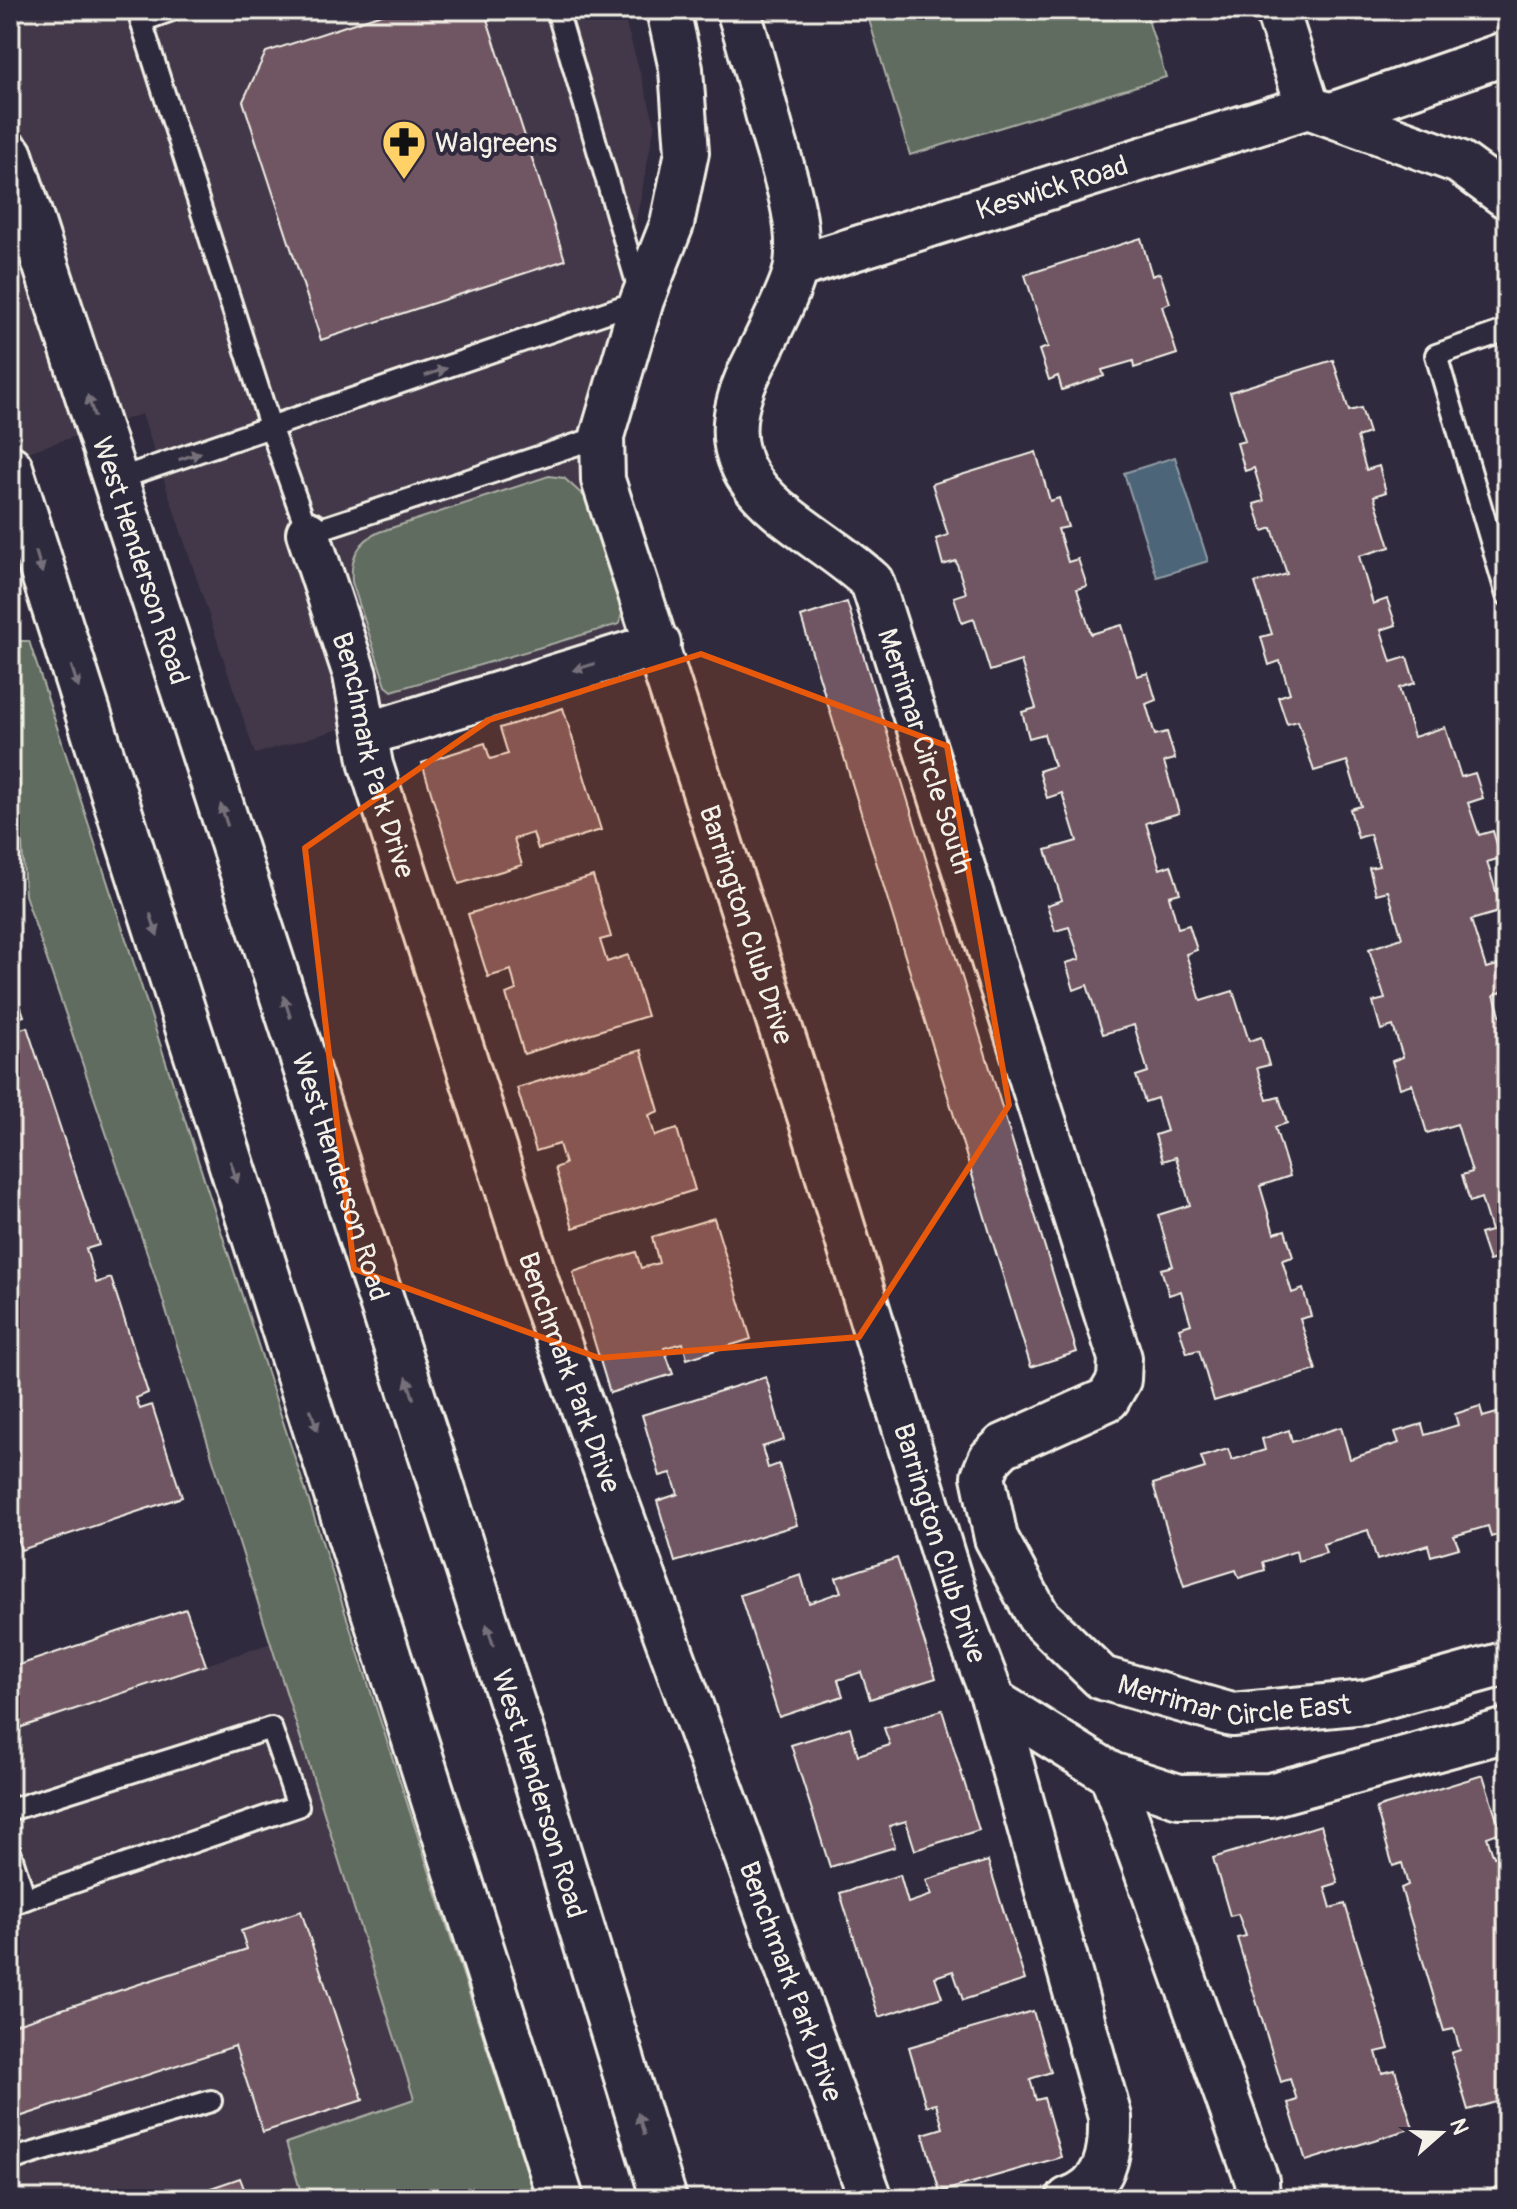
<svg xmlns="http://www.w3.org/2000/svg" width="1517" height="2209" font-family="Pangolin,sans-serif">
  <rect width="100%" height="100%" fill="#2f2a3d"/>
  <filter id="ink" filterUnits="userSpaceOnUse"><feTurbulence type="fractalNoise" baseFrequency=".0125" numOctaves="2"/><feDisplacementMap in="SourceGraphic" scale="16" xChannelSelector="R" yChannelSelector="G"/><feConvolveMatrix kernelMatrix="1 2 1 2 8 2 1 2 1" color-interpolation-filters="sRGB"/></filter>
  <g filter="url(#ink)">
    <g fill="#423848">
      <path d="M10,10H622L655,124L586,477L636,642L255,754L142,414L10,458Z"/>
      <path d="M271,1643L415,2100L286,2143L303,2199H10V1731Z"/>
    </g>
    <g fill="#616c61" stroke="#aaaea4" stroke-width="2">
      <path d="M866,10H1145L1166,77L910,155Z"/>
      <path d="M549,476L564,478L585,497L623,610L619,624L392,691L386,686L352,582C350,559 357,542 379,532Z"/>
      <path d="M10,641H29L536,2199H303L286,2143L414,2099L160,1291L25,895Z"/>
    </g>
    <path fill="#4d6578" stroke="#909da5" stroke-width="2" d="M1175,457L1208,561L1157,577L1124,473Z"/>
    <g fill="#6f5763" stroke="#f4f1e8" stroke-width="2">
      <path d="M394,10H484L565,260L321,340L243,101L266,52Z"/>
      <path d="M1141,238L1152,276L1160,273L1170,303L1162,306L1177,354L1134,368L1133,361L1102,370L1104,376L1062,390L1058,376L1049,380L1039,350L1048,347L1025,275Z"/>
      <path d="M1333,360L1349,411L1361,408L1369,433L1357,437L1366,470L1379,466L1386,492L1374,496L1390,547L1359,556L1373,604L1387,599L1396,625L1381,630L1391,662L1407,657L1415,683L1399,688L1414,737L1445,727L1461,777L1475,773L1483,798L1468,803L1479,835L1493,831L1501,858L1487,862L1502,911L1471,920L1486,968L1498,965L1506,990L1494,995L1504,1027L1507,1026V1282L1499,1258L1489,1261L1480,1234L1491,1231L1481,1198L1470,1202L1462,1175L1472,1172L1457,1124L1427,1133L1412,1084L1400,1088L1392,1061L1403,1057L1393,1026L1381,1030L1373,1002L1385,999L1369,949L1402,938L1388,891L1376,894L1369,868L1379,866L1370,834L1358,838L1350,809L1361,806L1347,761L1314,771L1298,721L1287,724L1278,697L1290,693L1280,661L1269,665L1261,637L1272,634L1255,583L1287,574L1272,528L1263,531L1254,504L1264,501L1254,468L1245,471L1237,443L1245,441L1230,392Z"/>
      <path d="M1036,452L1050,501L1059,498L1068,527L1058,529L1068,562L1078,559L1087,586L1077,589L1091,634L1122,625L1137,676L1148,673L1156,700L1146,704L1155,735L1167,732L1175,759L1164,762L1179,813L1146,823L1160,869L1171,865L1180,893L1169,896L1178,928L1189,925L1197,950L1186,954L1201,1001L1233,991L1249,1041L1261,1037L1269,1065L1257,1068L1267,1100L1279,1097L1287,1123L1275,1127L1290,1176L1260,1186L1274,1233L1285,1230L1293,1257L1282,1260L1292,1293L1303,1289L1311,1316L1300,1319L1316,1370L1214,1401L1199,1350L1187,1353L1179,1328L1191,1324L1181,1291L1169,1295L1161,1269L1173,1266L1158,1215L1190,1205L1176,1157L1163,1161L1155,1135L1167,1131L1157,1098L1145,1102L1136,1076L1148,1072L1134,1025L1103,1034L1087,985L1074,990L1066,963L1080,959L1069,927L1055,931L1047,905L1062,900L1046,850L1077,841L1062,793L1047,798L1039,771L1054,766L1044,734L1029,738L1022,712L1036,708L1021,661L990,671L974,619L962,623L954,597L966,593L956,561L943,565L936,539L948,535L932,484Z"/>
      <path d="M847,602L1077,1352L1031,1367L801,617Z"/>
      <path d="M563,708L601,830L538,849L533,833L514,839L522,865L459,884L422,763L485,743L490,759L508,754L500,728Z"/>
      <path d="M593,876L611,937L600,940L607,962L628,955L647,1016L524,1054L506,994L516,990L511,970L488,977L468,914Z"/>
      <path d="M10,975L24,1016L11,1020L15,1031L27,1027L99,1245L86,1249L96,1283L111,1278L148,1393L136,1398L140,1409L152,1405L182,1497L21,1550L10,1516V1502L16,1500L10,1483Z"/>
      <path d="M641,1050L659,1111L649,1115L655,1136L677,1129L695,1190L573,1228L555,1168L565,1164L559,1144L536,1151L517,1088Z"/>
      <path d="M714,1218L751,1339L687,1359L683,1343L664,1348L673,1374L610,1393L573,1272L636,1252L641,1268L659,1263L652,1237Z"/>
      <path d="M766,1377L784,1440L762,1447L768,1468L779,1464L797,1525L675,1562L657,1501L678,1494L671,1473L660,1476L642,1415Z"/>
      <path d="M1480,1406L1483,1417L1507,1410V1532L1491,1537L1488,1526L1454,1536L1459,1548L1431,1556L1428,1545L1377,1560L1368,1530L1323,1544L1326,1553L1298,1561L1296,1551L1263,1562L1265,1570L1239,1578L1236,1570L1184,1586L1153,1484L1205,1468L1201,1457L1228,1449L1232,1460L1265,1450L1262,1439L1289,1430L1292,1442L1341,1427L1350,1459L1399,1443L1395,1432L1422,1424L1425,1435L1458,1425L1455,1414Z"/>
      <path d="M897,1558L936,1678L870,1699L861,1672L838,1680L843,1696L779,1717L740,1595L801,1575L809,1603L841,1592L836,1578Z"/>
      <path d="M186,1609L206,1665L10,1731V1668Z"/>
      <path d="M942,1710L979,1830L915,1850L906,1821L889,1826L895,1847L830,1867L791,1745L850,1727L858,1755L890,1745L884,1728Z"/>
      <path d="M1483,1775L1501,1832L1487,1837L1494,1857L1507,1853V2099L1468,2110L1451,2053L1460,2050L1454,2029L1444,2031L1401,1888L1408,1885L1402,1863L1393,1866L1376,1808Z"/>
      <path d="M1321,1825L1338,1883L1325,1887L1331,1908L1345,1904L1389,2049L1376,2052L1382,2073L1395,2070L1413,2128L1306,2161L1288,2103L1297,2100L1290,2079L1281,2082L1237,1938L1246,1936L1238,1914L1230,1916L1213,1858Z"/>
      <path d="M988,1861L1025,1980L963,2000L953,1971L935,1977L942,1997L879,2017L840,1893L900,1875L908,1903L932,1895L926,1880Z"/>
      <path d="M301,1911L363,2100L263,2132L235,2046L10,2120V2026L247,1949L241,1931Z"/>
      <path d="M1033,2011L1051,2072L1030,2079L1036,2100L1044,2098L1061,2157L940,2192L923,2134L943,2128L936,2104L926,2106L909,2047Z"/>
      <path d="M240,2178L248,2199H179Z"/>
    </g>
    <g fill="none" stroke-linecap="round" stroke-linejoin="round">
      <g stroke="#f4f1e8" stroke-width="26">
        <g id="lane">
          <path d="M172,10L141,21L271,429L308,533L602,436"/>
          <path d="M1507,330L1436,355L1507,595"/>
          <path d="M115,480L642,300L557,10"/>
          <path d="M10,1810L271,1728L298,1806L10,1904"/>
          <path d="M10,1852L25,1899"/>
          <path d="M10,2160L211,2101"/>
          <path d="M1499,2199L1507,2196"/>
        </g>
      </g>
      <g stroke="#f4f1e8" stroke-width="48">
        <g id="street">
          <path id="s1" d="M668,10L681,69L687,152L672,224L642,300L602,436L603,480L812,1125L961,1614L994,1701L1111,1774L1257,2181L1258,2199"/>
          <path id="s2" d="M738,10C751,49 760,88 771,128C783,171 802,219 796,265C794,286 761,348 750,371C694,489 803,518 872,582L1120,1358L1119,1380L1108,1399L1003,1446L990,1459L983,1476L996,1538L1038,1616L1102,1678L1232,1715L1366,1702L1507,1663"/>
          <path d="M1277,10L1308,107"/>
          <path d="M1308,107L1459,162L1507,197"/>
          <path d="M1332,114L1507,53"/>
          <path id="s3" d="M796,267L1308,107"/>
          <path id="s4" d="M308,533L355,675L371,765L539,1288L871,2199"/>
          <path d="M367,734L659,644"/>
          <path d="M994,1701L1110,2117C1111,2153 1107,2186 1068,2199"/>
          <path d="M1111,1774L1179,1796L1270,1795L1507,1730"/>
        </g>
      </g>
      <g stroke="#f4f1e8" stroke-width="50">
        <g id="secondary">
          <path id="s5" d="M10,155L531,1762L664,2199"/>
          <path d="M10,468L561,2199"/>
        </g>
      </g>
      <use href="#lane" stroke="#2f2a3d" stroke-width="20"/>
      <use href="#street" stroke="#2f2a3d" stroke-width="42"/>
      <use href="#secondary" stroke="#2f2a3d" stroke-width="44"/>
    </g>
    <defs><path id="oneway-solid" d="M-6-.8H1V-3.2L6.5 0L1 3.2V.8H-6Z" transform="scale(2)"/></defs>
    <g fill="#747079">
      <use href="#oneway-solid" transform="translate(436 372) rotate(-19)"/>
      <use href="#oneway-solid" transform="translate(91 406) rotate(-108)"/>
      <use href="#oneway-solid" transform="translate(190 456) rotate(-18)"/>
      <use href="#oneway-solid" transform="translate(39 562) rotate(74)"/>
      <use href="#oneway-solid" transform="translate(584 667) rotate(163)"/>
      <use href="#oneway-solid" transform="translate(75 677) rotate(72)"/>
      <use href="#oneway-solid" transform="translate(224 815) rotate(-108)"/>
      <use href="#oneway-solid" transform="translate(154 925) rotate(72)"/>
      <use href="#oneway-solid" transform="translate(287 1007) rotate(-108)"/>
      <use href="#oneway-solid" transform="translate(234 1172) rotate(72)"/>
      <use href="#oneway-solid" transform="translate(410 1388) rotate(-108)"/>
      <use href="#oneway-solid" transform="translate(314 1420) rotate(72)"/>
      <use href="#oneway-solid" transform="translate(490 1635) rotate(-108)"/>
      <use href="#oneway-solid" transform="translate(641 2124) rotate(-107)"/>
    </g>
  </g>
  <path fill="#e8590c" fill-opacity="0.2" stroke="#e8590c" stroke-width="6" stroke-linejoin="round" d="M701,654L947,746L1009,1105L859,1337L599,1358L354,1269L305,848L489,720Z"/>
  <defs>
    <g id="pharmacy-pin" transform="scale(2.3)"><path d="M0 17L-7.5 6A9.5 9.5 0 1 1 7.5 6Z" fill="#ffd166" stroke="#2f2a3d"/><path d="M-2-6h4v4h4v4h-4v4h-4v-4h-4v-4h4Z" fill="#111"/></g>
  </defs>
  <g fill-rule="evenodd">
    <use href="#pharmacy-pin" x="404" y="142"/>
  </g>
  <g text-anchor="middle" stroke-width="8" stroke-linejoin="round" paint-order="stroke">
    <g font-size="28" fill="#f4f1e8" stroke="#2f2a3d" text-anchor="start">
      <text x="435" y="152">Walgreens</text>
    </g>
    <g font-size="28" fill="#f4f1e8" stroke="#2f2a3d">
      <text dy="10" stroke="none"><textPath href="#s3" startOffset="268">Keswick Road</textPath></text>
      <text dy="10" stroke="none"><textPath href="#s5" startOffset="426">West Henderson Road</textPath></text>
      <text dy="10" stroke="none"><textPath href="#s2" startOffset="830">Merrimar Circle South</textPath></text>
      <text dy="10" stroke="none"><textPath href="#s4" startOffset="232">Benchmark Park Drive</textPath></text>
      <text dy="10" stroke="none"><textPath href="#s1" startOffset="952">Barrington Club Drive</textPath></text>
      <text dy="10" stroke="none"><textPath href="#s5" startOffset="1074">West Henderson Road</textPath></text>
      <text dy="10" stroke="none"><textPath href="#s4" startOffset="880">Benchmark Park Drive</textPath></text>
      <text dy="10" stroke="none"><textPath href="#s1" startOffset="1600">Barrington Club Drive</textPath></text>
      <text dy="10" stroke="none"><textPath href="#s2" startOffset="2040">Merrimar Circle East</textPath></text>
      <text dy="10" stroke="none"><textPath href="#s5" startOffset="1722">West Henderson Road</textPath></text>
      <text dy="10" stroke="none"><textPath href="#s4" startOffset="1528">Benchmark Park Drive</textPath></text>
    </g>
  </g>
  <rect width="1517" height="2209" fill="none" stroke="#2f2a3d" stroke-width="40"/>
  <rect x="20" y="20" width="1477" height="2169" fill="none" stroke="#f4f1e8" stroke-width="3" filter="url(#ink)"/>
  <g transform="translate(1441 2133) rotate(70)" stroke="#2f2a3d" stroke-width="6" paint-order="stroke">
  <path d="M0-6L14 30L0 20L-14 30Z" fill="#f4f1e8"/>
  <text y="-12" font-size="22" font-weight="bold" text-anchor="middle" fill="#f4f1e8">N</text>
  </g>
</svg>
